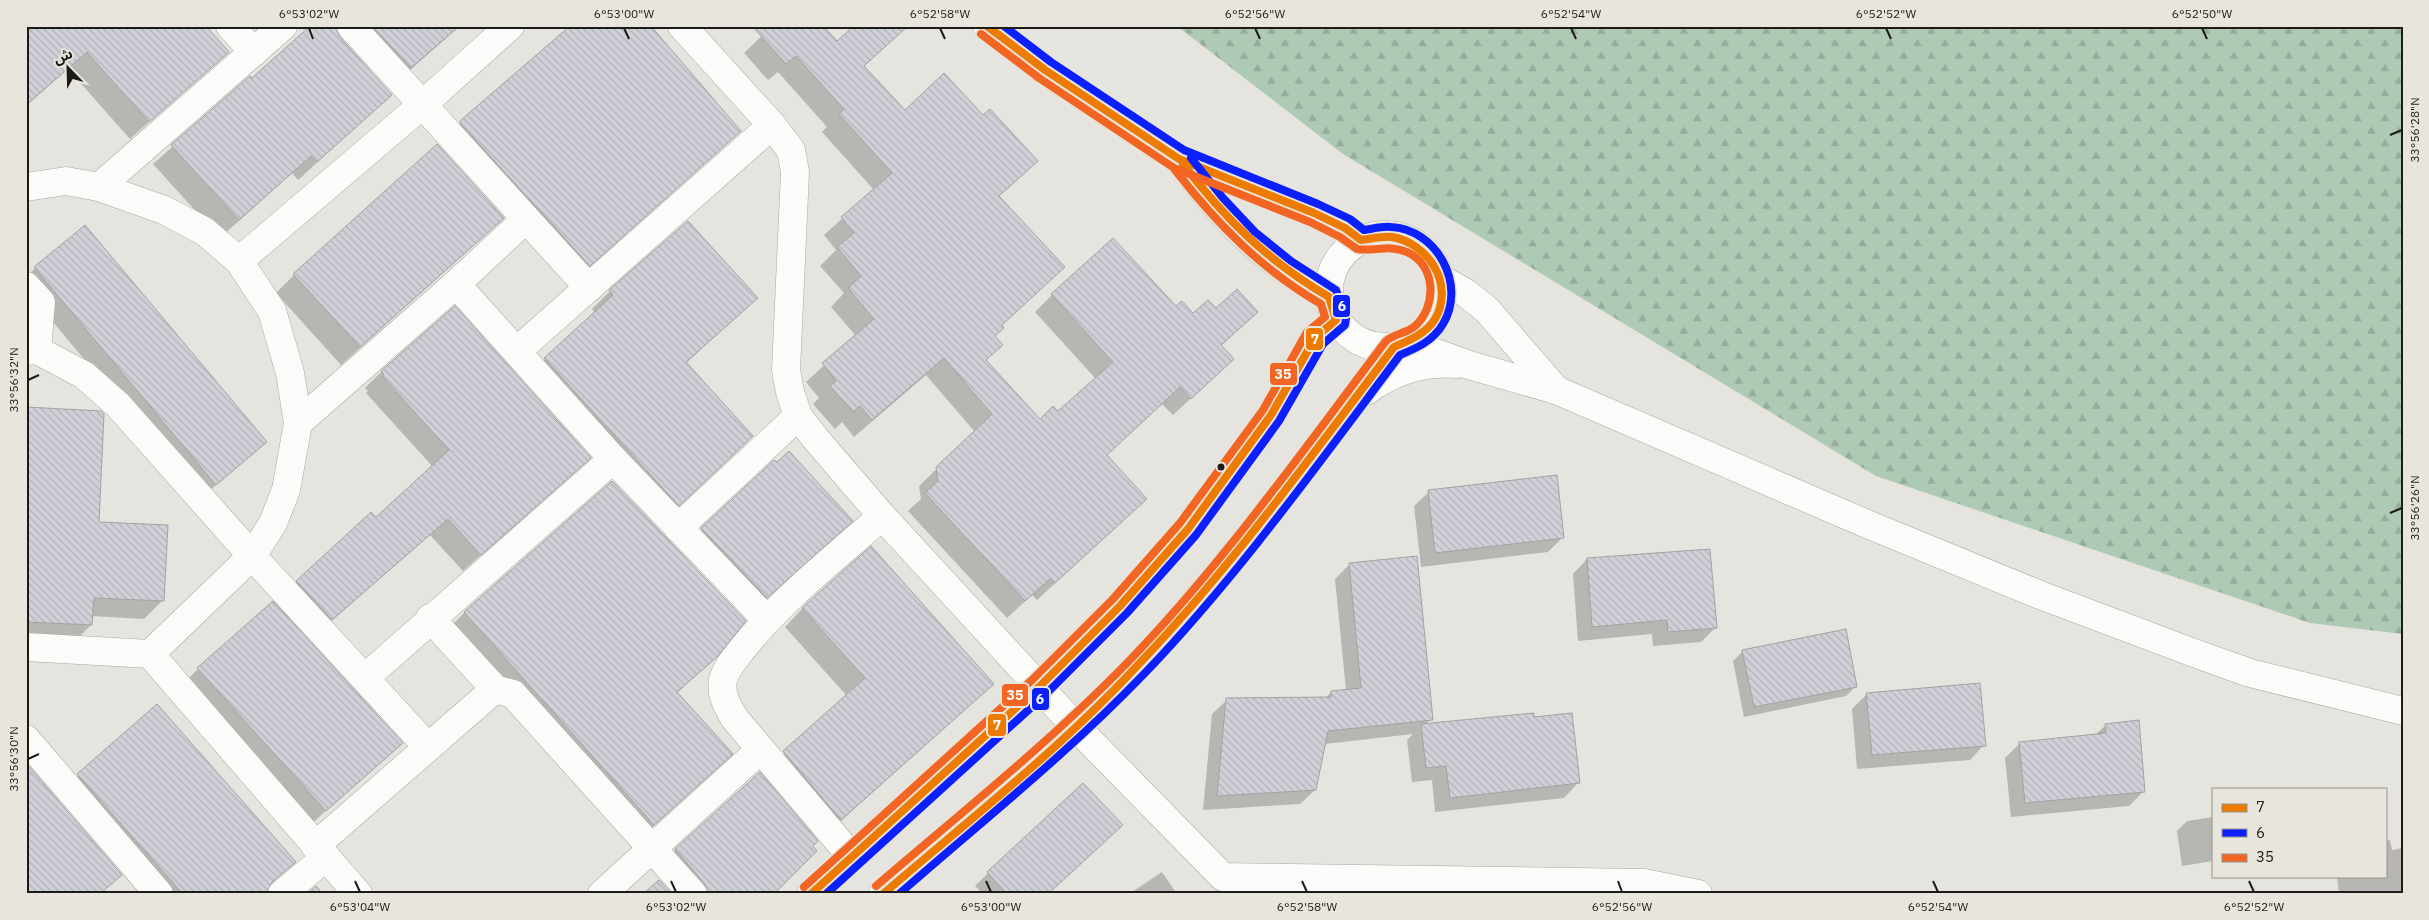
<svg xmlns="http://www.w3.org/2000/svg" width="2429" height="920" font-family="'IBM Plex Sans','Noto Sans Arabic',sans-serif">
  <defs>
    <pattern id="forest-firs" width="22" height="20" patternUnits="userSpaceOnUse" patternTransform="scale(1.25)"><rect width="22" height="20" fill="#aecab5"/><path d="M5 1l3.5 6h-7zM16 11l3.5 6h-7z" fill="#95ad9b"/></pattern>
    <pattern id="building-back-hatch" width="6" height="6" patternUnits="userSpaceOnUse" patternTransform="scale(1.25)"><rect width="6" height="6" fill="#d0d0d8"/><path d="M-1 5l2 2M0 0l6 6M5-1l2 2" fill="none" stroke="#b2b2b9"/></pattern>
  </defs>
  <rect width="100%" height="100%" fill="#e5e4df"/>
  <path fill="url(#forest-firs)" d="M1177,26H2403V634L2310,623L1876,476L1343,154Z"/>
  <g fill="#0003">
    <path d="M26,26L227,52L130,139L68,69L26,106Z"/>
    <path d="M311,26H460L392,86L344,33L334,29L338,37L391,95L298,180L292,173L220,238L153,164L250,78L252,80Z"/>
    <path d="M772,26L837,43L905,28L863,67L904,111L1019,178L998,197L1001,325L994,336L1001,345L985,361L1040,421L1058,413L1096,379L1035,312L1052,295L1176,308L1193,315L1216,310L1256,312L1221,346L1215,376L1173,415L1162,404L1106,455L1128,516L1037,600L1032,595L1007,618L908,511L921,499L919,486L975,432L926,375L854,437L842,422L835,429L813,404L819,398L806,382L856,336L831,307L844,293L820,266L836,250L824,235L874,190L822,132L827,127L778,72L768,80L744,53Z"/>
    <path d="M462,121L740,131L571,283L443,140Z"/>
    <path d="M85,227L266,442L201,498L26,290V276Z"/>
    <path d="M484,236L341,365L276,293L294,275Z"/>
    <path d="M610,291L757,298L686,363L733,455L660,523L526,377L595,313L592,309Z"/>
    <path d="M382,371L572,474L463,571L430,535L314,636L280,598L297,582L376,519L433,467L366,393L368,391L365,388Z"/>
    <path d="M26,409L97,523L162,601L144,619L92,616L91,625L73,643L26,641Z"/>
    <path d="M774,461L836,535L752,611L687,544Z"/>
    <path d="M1429,492L1563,537L1548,552L1421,567L1414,506Z"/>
    <path d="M1587,559L1716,627L1701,642L1653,646L1652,634L1578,641L1573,574Z"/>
    <path d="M1350,564L1431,719L1425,725L1533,719L1578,783L1564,798L1435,812L1432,780L1412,782L1407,740L1413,734L1325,744L1315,790L1300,804L1203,810L1212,714L1227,700L1325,699L1331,692L1346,690L1335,579Z"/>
    <path d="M803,608L993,684L822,838L766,771L847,696L785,627Z"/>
    <path d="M465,612L716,656L677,693L713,772L635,843L446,631Z"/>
    <path d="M1743,651L1856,686L1846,696L1744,717L1733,661Z"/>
    <path d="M198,669L401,743L307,828L180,687Z"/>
    <path d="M1867,694L1984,745L1970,760L1857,769L1852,709Z"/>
    <path d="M157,706L294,862L266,889V894H148L59,793Z"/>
    <path d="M2106,725L2143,792L2129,806L2011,817L2005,758L2020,743L2095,735Z"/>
    <path d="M2213,817V861L2182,866L2177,831L2187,821Z"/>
    <path d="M2390,840L2392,850L2403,848V894H2339L2337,876H2385V841Z"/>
    <path d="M676,849L772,894H685L661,864Z"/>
    <path d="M1162,872L1177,894H1129Z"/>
    <path d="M988,873L1047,894H983L975,886Z"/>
  </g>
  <g fill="url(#building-back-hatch)" stroke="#a2a3a2">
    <path d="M26,26H206L229,52L149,122L87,52L26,105Z"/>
    <path d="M310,26H336L339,36L392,95L317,162L311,156L239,220L171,145L250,76L252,78Z"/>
    <path d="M372,26H459L411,68Z"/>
    <path d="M570,26H651L741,131L590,266L460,123L461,120Z"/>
    <path d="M752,26H829L826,29L837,41L854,26H908L864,66L905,110L944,73L983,115L990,109L1038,161L999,196L1065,267L1002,325L1004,328L995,336L1003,345L986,360L1040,419L1053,406L1058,411L1113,362L1051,294L1113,238L1176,306L1182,301L1193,313L1208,300L1216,308L1237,289L1258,312L1221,345L1234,359L1191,399L1180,387L1107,455L1147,499L1055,583L1050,579L1025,601L925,493L938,481L936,467L992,414L944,358L872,420L860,406L853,412L830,386L836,381L822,363L874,319L848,288L861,276L837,247L854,233L841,217L892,173L839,114L844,109L796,56L786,64Z"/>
    <path d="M437,144L504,218L360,347L293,274Z"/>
    <path d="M688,221L758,298L686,362L753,436L679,506L544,358L613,295L609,290Z"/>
    <path d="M85,225L267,442L216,485L34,267Z"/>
    <path d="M455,306L591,458L481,555L448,519L332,620L296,581L371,512L376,517L449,450L382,376L384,374L381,371Z"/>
    <path d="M26,407L101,411L104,414L99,522L168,525L164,601L94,598L92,625L26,622Z"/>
    <path d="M789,451L853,521L767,598L701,528L774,460L777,462Z"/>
    <path d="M1557,475L1564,538L1435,553L1428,490Z"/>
    <path d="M612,481L746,621L717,657L677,692L733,754L654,825L464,612Z"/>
    <path d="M871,546L994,684L841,820L783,751L865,678L802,608Z"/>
    <path d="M1710,549L1717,628L1668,632L1667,620L1592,627L1587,558Z"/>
    <path d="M1417,556L1433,720L1328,731L1316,790L1217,796L1226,698L1331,697V691L1361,688L1349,563Z"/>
    <path d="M273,601L403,743L326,811L197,668Z"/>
    <path d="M1846,629L1857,687L1754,707L1742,650Z"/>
    <path d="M1980,683L1986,746L1872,755L1866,693Z"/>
    <path d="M157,704L296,862L272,882L267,894H183L77,774Z"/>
    <path d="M1534,713V717L1572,713L1580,783L1450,798L1446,766L1426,768L1421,724Z"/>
    <path d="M2139,720L2145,792L2025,803L2019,742L2106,733L2105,724Z"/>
    <path d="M26,763L122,875L100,894H26Z"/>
    <path d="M760,772L818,841L813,846L817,851L774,894H708L705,884L675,849Z"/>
    <path d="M1083,783L1123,825L1048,894H1007L987,872Z"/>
    <path d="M659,880L672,894H643Z"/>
    <path d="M316,886L323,894H307Z"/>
  </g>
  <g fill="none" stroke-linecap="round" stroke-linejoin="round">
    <g stroke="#a8a8a4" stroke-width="29">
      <g id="minor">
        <path d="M230,26L254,52"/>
        <path d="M351,26L589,288"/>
        <path d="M682,26L772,125L791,150L795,172L786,370L790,392L798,416L815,438L882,516L1076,727L1223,877L1644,883L1698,894"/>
        <path d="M26,187L66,181L99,187L164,210L204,231L239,261L272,311L290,373L298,423L286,490L273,523L252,556L150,654"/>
        <path d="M99,187L283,26"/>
        <path d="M239,261L422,105L510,26"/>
        <path d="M456,284L613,459L766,619"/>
        <path d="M26,286L41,302L37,350"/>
        <path d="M26,351L37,350L84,375L118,405L252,556L427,746"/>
        <path d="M517,351L772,125"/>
        <path d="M298,423L456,284L526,219"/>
        <path d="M678,528L798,416"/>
        <path d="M430,618L495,689L513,694L693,894"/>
        <path d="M26,647L150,654L358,894"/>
        <path d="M366,677L613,459"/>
        <path d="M26,739L159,894"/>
        <path d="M315,846L495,689"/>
        <path d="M852,857L735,719C728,707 720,695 723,680C726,668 736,657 743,648C783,598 835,558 882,516"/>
        <path d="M282,894L325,858"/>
        <path d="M602,894L760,750"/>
      </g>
    </g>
    <g stroke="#a8a8a4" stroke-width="29">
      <g id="tertiary">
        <path d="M987,26L1045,70L1179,159L1314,213L1345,228L1361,240"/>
        <path d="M1180,161C1225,221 1262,260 1329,297"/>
        <circle cx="1385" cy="291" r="56"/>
        <path d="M1441,279L1466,293L1487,310L1556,390"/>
        <path d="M1414,340L1433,352L1469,365L1556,390L1867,524L2040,595L2194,653L2250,673L2403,711"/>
        <path d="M1366,391C1392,372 1424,361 1457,364"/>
        <path d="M811,894L1039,687L1120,606L1188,529L1271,415L1315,338L1336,320"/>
        <path d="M883,894C968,820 1058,749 1136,668C1231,568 1311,456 1394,347"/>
      </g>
    </g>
    <use href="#minor" stroke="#fbfbfa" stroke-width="28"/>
    <use href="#tertiary" stroke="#fbfbfa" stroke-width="28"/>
    <g stroke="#e8e6dc" stroke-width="11">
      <g id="bus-1">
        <path d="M811,894L1039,687L1120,606L1188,529L1271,415L1315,338L1336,320L1329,297C1268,261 1226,220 1183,164"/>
        <path d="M883,894C969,820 1059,750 1136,667C1231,568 1311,456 1394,347C1409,340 1426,334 1435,319C1455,284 1428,243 1392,237C1383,236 1370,239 1361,240L1345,228L1314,213L1179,159L1045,70L987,26"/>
      </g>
    </g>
    <g stroke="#e8e6dc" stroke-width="11">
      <g id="bus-2">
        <path d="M826,894L1046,694L1127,613L1196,535L1279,421L1323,344L1345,325L1346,318L1336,290L1291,261L1255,232L1223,198L1191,158"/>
        <path d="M899,894C981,822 1067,754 1143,675C1238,576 1318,464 1400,355C1417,348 1433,341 1443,324C1467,284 1436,229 1391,227C1382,226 1372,229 1364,230L1350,219L1318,204L1184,150L1051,62L1004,26"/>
      </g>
    </g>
    <g stroke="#e8e6dc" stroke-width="11">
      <g id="bus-3">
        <path d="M876,886C961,813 1049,743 1128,662C1223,564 1303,450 1386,341C1394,334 1406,333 1414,327C1437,308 1437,265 1407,252C1388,244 1375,252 1357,249L1340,237L1310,222L1174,168L1039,78L981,34"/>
        <path d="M804,887L1032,680L1113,599L1180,523L1263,410L1307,332L1325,317L1321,304C1261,269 1217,224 1175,170"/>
      </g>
    </g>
    <use href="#bus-1" stroke="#ed7a01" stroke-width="8"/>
    <use href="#bus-2" stroke="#0c20ff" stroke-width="8"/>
    <use href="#bus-3" stroke="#f26522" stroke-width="8"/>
  </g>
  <path fill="none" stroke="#1c1b17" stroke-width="2" d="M309,28L313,39M624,28L629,39M940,28L945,39M1255,28L1260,39M1571,28L1576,39M1886,28L1891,39M2202,28L2207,39M2390,135L2402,130M28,380L39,375M2390,513L2402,508M28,759L39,754M355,881L360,892M671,881L676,892M986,881L991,892M1302,881L1307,892M1618,881L1622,892M1933,881L1938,892M2249,881L2254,892"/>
  <circle fill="#1c1b17" stroke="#e8e6dc" stroke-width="2" cx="1221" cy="467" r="4.5"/>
  <g stroke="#e8e6dc" stroke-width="2">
    <rect x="1332" y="294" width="19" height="24" rx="5" fill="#0c20ff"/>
    <rect x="1305" y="327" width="19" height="24" rx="5" fill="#ed7a01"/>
    <rect x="1269" y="362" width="29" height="24" rx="5" fill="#f26522"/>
    <rect x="1001" y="683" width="28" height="24" rx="5" fill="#f26522"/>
    <rect x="1031" y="687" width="19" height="24" rx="5" fill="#0c20ff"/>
    <rect x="987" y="713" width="20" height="24" rx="5" fill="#ed7a01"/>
  </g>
  <g font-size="14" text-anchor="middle" font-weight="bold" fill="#fff">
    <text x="1342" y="311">6</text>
    <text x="1315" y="344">7</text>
    <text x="1283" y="379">35</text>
    <text x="1015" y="700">35</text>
    <text x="1040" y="704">6</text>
    <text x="997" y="730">7</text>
  </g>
  <rect width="2429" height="920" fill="none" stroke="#e8e6dc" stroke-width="55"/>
  <rect x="2212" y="788" width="175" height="90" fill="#e8e6dc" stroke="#96958d"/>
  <rect x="2222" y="804" width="25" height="8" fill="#ed7a01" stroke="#96958d"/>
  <text x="2256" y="812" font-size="15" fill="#1c1b17">7</text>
  <rect x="2222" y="829" width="25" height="8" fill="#0c20ff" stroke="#96958d"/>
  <text x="2256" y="838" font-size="15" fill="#1c1b17">6</text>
  <rect x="2222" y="854" width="25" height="8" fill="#f26522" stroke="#96958d"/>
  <text x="2256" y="862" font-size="15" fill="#1c1b17">35</text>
  <g transform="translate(68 68) rotate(337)" stroke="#e8e6dc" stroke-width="4" paint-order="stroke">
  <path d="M0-4L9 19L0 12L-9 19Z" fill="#1c1b17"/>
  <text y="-8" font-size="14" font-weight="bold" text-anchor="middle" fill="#1c1b17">ش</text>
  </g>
  <rect x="28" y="28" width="2374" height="864" fill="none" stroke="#1c1b17" stroke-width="2"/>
  <g font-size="12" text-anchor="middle" fill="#1c1b17">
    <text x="309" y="18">6°53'02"W</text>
    <text x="624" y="18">6°53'00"W</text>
    <text x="940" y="18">6°52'58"W</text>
    <text x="1255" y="18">6°52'56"W</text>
    <text x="1571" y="18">6°52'54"W</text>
    <text x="1886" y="18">6°52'52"W</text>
    <text x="2202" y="18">6°52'50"W</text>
    <text transform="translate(2415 130) rotate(-90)" y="4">33°56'28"N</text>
    <text transform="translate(14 380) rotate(-90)" y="4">33°56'32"N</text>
    <text transform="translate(2415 508) rotate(-90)" y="4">33°56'26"N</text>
    <text transform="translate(14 759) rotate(-90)" y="4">33°56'30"N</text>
    <text x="360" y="911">6°53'04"W</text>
    <text x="676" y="911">6°53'02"W</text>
    <text x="991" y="911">6°53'00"W</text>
    <text x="1307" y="911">6°52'58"W</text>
    <text x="1622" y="911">6°52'56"W</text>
    <text x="1938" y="911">6°52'54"W</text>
    <text x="2254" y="911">6°52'52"W</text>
  </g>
</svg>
